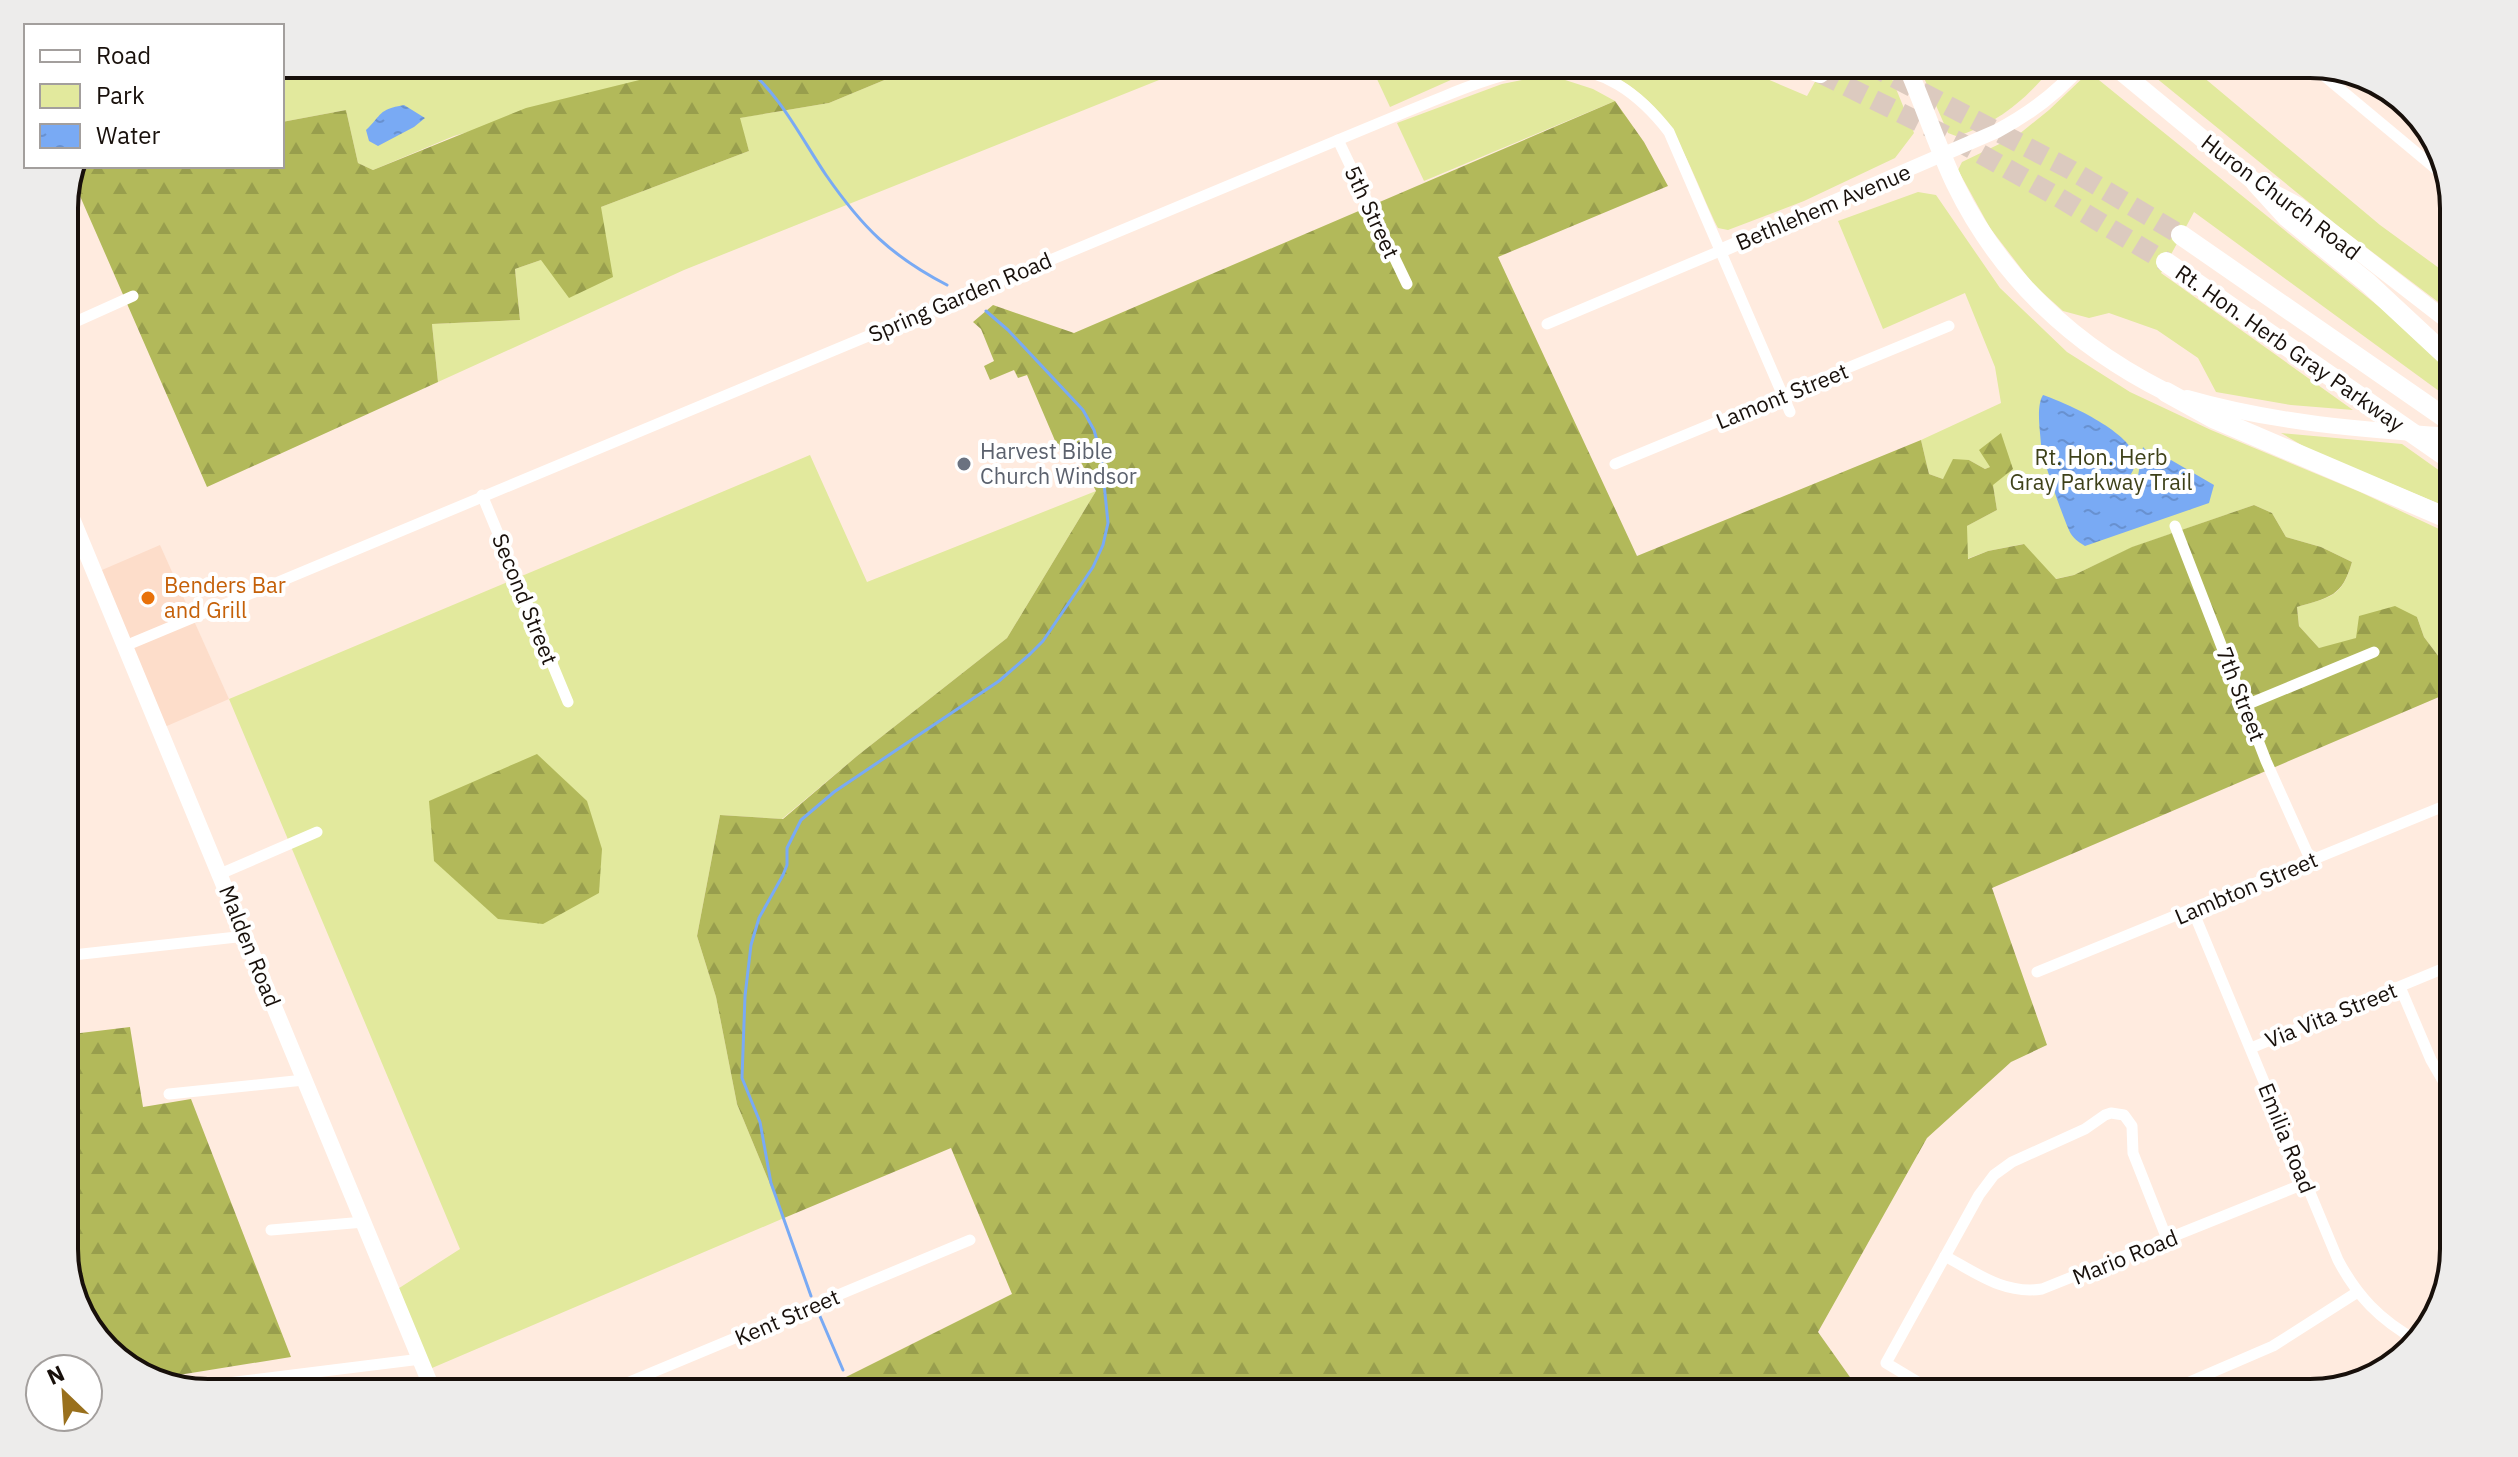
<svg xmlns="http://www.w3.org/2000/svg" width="2518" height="1457" font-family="'IBM Plex Sans',sans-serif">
  <defs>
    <pattern id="forest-firs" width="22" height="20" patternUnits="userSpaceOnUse" patternTransform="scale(2)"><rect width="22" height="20" fill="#b2b95a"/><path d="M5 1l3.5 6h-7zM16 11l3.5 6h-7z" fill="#989e4d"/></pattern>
    <pattern id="water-ripples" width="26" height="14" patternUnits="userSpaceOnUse" patternTransform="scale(2)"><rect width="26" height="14" fill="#79aaf4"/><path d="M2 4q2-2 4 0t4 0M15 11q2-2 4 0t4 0" fill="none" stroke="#6891d0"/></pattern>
  </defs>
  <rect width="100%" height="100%" fill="#ffebdf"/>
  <path fill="#fdddca" d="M160,545L229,699L160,729L95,573Z"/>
  <g fill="#e2e99d">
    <path d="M282,64H847L802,79L733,80L692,67L454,136L373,170L358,163L346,110L282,122Z"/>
    <path d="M923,64H1199L684,270L438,382L432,324L520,320L515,269L541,260L601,207L749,151L739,118L829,103Z"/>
    <path d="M1370,64H1496L1453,79L1390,107Z"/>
    <path d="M1554,64H1732L1807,96L1825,64H1886L1914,133L1895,158L1804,201L1728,230L1718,228C1685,160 1672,94 1591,67C1580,64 1566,65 1554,64Z"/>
    <path d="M1918,64H2054C2031,96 1995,126 1956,136L1948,133Z"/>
    <path d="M2139,64H2201L2202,76L2380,225L2454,279V314L2338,226Z"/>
    <path d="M2089,72L2388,314L2454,376V402L2194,212L2161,273L2353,410L2291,405L2216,392L2198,358L2157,330L2109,313L2089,318L2063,311L2033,284L1990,228L1958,170L1962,162L2018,135L2049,110Z"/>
    <path d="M1559,78L1593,89L1615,101L1424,181L1397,123L1502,84L1522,80Z"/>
    <path d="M1918,192L1936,195L2000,288L2067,352L2130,392L2211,430L2360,492L2454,536V677L2424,637L2417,617L2334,646L2319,648L2299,626L2297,607C2330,597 2342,598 2352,562L2321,547L2286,537L2272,513L2254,505L2133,547L2074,575L2055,579L2023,544L1988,551L1967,559V526L1997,510L1990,467L1985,469L1969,460L1943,479L1929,474L1921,440L2001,403L1995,367L1965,293L1883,329L1838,221Z"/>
    <path d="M2281,433L2402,444L2454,481V510L2310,450Z"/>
    <path d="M810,455L867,582L1096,491L1007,638L857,756L782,819L720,815L697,936L716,997L737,1104L784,1218L425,1371L393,1292L460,1249L229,699Z"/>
  </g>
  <g fill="url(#forest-firs)">
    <path d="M847,64H923L829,103L740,118L749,151L601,207L613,277L569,298L541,260L515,269L520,320L432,324L438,382L207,487L73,180L79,166H282V122L346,110L358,163L373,170L526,108L692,67L733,80L802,79Z"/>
    <path d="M1615,101L1644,142L1668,186L1498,257L1637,556L1921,440L1929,474L1943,479L1953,459L1969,460L1985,469L1990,467L1979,450L2001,433L2013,469L1993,485L1997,510L1967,526L1968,559L1988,551L2024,544L2056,579L2074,575L2132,547L2254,505L2272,513L2286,537L2321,547L2352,562C2342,597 2330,597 2297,607L2299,626L2319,648L2356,638L2359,616L2395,606L2417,617L2424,637L2454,677V699L2446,694L1992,888L2047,1045L2011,1062L1927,1138L1818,1332L1857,1387L1867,1393H814L1012,1294L951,1148L784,1218L737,1104L716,997L697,936L720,815L783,819L857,756L1007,638L1096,491L1072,445L1059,450L1027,375L1018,378L1014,370L990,380L984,366L994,361L981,329L973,322L993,305L1074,333Z"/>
    <path d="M537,754L587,801L602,849L599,893L543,924L498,919L434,861L429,801Z"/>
    <path d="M130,1027L143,1107L191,1099L291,1357L154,1379L136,1374L84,1321L64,1258V1035Z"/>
  </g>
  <g fill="url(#water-ripples)">
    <path d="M404,105L425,118L414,127L378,146L369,141L366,130C383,114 377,110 404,105Z"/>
    <path d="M2043,395C2067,403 2128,431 2135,456C2138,466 2129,477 2124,485L2126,490L2138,476L2143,447C2152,457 2157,466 2171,460L2214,485L2209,503L2085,546C2080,543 2074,539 2071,534C2065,524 2041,455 2041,444C2040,430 2036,406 2043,395Z"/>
  </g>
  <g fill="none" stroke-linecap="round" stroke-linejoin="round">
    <g stroke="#79aaf4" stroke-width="3">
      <path d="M742,64C779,92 801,138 826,175C862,227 891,256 947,285"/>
      <path d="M811,1296L771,1183L760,1122L742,1078L745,996L751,945L759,918L783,875L787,865V848L801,820L834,792L999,681L1030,654L1043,641L1093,567L1103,545L1108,523L1101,454L1094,430L1083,410L1008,330L986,311"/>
      <path d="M819,1314L843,1370"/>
    </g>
    <g stroke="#dccabf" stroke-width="20" stroke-dasharray="20 10" stroke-linecap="butt">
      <path d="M1868,64L2071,170L2181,235"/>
      <path d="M1820,73L1961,143L2058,197L2166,262"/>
    </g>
    <g stroke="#fff" stroke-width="11">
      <path d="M2310,64L2448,179"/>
      <path d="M1338,140L1407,284"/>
      <path d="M1547,324L1720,251"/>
      <path d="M64,327L133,296"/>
      <path d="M1615,464L1949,326"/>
      <path d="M482,495L568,702"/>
      <path d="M2175,526L2266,761L2311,861"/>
      <path d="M125,646L1338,140C1374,125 1410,110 1445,96C1535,59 1602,46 1669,132L1790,412"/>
      <path d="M2246,705L2374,652"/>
      <path d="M220,874L317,832"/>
      <path d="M2193,911L2338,1260C2357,1296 2380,1320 2416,1340"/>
      <path d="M64,956L246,936"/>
      <path d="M2037,972L2454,802"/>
      <path d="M2400,987L2431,1060L2454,1100"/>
      <path d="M2251,1048L2454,964"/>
      <path d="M169,1094L304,1080"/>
      <path d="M271,1230L364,1222"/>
      <path d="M1945,1256C1976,1273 2005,1295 2042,1289L2306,1183"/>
      <path d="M220,1384L421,1359"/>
      <path d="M603,1393L970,1240"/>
      <path d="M1936,1393L1886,1363L1979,1195L1994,1175L2012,1162L2085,1129L2105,1115L2111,1113L2124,1115L2132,1126L2133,1153L2167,1239"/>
      <path d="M2164,1393L2273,1346L2356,1293"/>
    </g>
    <path stroke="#fff" stroke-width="14" d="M1720,251L1997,131C2029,114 2059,92 2082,64"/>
    <path stroke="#fff" stroke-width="16" d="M64,499L434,1393"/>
    <g stroke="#fff" stroke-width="16">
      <path d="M2265,188L2298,205L2454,326"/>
      <path d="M2187,398C2274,423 2363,430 2454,436"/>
    </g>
    <g stroke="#fff" stroke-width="18">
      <path d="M1906,64C1923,103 1937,146 1955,184C2000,277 2074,346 2166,392"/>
      <path d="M2112,64L2256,183"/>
    </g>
    <g stroke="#fff" stroke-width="20">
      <path d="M1797,64L1820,73"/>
      <path d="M2256,183L2287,217L2368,283L2454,363"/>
      <path d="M2181,235L2454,424"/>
      <path d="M2166,262L2454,462"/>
      <path d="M2166,392L2213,418L2454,521"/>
    </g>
  </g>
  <circle fill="#6b7280" stroke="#fff" stroke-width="3" cx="964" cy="464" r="8"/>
  <circle fill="#e8710a" stroke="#fff" stroke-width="3" cx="148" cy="598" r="8"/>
  <g text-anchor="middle" stroke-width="8" stroke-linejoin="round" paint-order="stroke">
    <g font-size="22" fill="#18100b" stroke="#fff">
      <text transform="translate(2281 197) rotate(37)" y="8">Huron Church Road</text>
      <text transform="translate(1823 207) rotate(-23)" y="8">Bethlehem Avenue</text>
      <text transform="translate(1372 212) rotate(65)" y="8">5th Street</text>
      <text transform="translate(960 297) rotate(-23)" y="8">Spring Garden Road</text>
      <text transform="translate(2290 348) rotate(35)" y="8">Rt. Hon. Herb Gray Parkway</text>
      <text transform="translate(1782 396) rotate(-22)" y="8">Lamont Street</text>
      <text transform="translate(525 599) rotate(68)" y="8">Second Street</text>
      <text transform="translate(2241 694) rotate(69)" y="8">7th Street</text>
      <text transform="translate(2246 888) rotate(-23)" y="8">Lambton Street</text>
      <text transform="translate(250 946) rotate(68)" y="8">Malden Road</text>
      <text transform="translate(2331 1015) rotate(-22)" y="8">Via Vita Street</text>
      <text transform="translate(2287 1138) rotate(68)" y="8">Emilia Road</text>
      <text transform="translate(2125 1257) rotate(-22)" y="8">Mario Road</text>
      <text transform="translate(787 1317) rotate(-23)" y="8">Kent Street</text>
    </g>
    <g font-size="22" fill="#5b616d" stroke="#fff" text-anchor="start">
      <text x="980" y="459">Harvest Bible<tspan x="980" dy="25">Church Windsor</tspan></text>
    </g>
    <g font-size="22" fill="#3e4119" stroke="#fff">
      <text x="2101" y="465">Rt. Hon. Herb<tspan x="2101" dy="25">Gray Parkway Trail</tspan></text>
    </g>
    <g font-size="22" fill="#c56008" stroke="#fff" text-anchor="start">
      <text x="164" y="593">Benders Bar<tspan x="164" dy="25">and Grill</tspan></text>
    </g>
  </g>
  <path d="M0 0H2518V1457H0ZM208 78H2310A130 130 0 0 1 2440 208V1249A130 130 0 0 1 2310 1379H208A130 130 0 0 1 78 1249V208A130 130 0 0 1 208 78Z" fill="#edeceb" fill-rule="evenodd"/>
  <path fill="none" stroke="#18100b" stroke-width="4" d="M208 78H2310A130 130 0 0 1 2440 208V1249A130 130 0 0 1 2310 1379H208A130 130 0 0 1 78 1249V208A130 130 0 0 1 208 78Z"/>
  <rect x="24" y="24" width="260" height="144" fill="#ffffff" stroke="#a39f9d" stroke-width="2"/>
  <rect x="40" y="50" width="40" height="12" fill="#ffffff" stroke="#a39f9d" stroke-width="2"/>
  <text x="96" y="64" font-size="24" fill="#18100b">Road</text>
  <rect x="40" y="84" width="40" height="24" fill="#e2e99d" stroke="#a39f9d" stroke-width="2"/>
  <text x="96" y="104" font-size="24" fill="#18100b">Park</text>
  <rect x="40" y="124" width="40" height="24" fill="url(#water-ripples)" stroke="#a39f9d" stroke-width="2"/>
  <text x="96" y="144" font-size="24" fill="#18100b">Water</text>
  <g transform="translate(64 1393) rotate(335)"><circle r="38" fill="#ffffff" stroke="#a39f9d" stroke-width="2"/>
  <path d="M0-6L14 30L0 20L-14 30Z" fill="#99701d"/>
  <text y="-12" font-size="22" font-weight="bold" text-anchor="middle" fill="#18100b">N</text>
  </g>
</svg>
